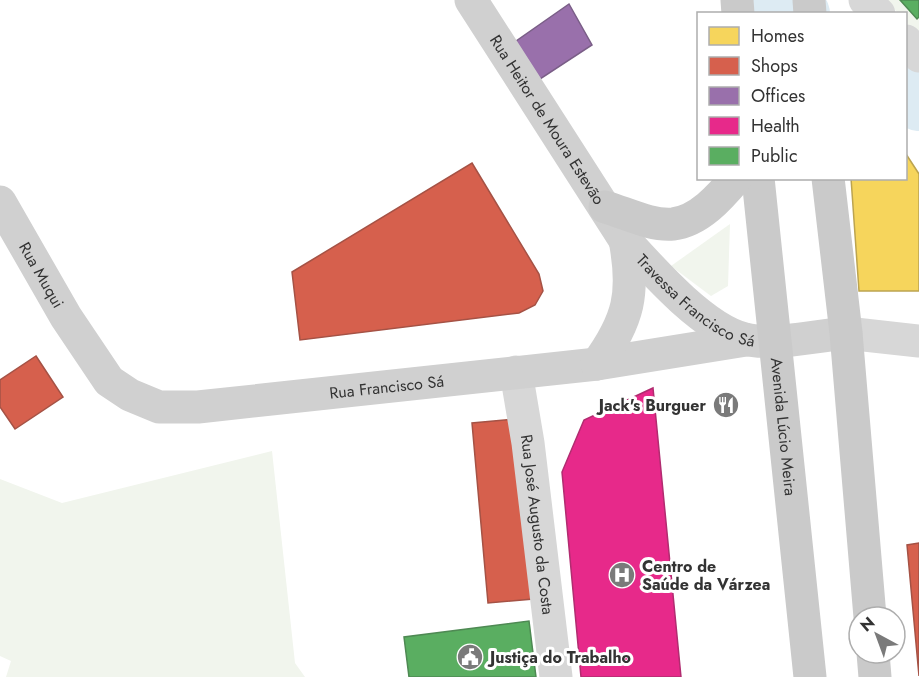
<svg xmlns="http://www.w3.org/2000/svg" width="919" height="677" font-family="Jost,sans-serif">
  <rect width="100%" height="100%" fill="#fff"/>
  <g fill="#f1f5ed">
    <path d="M886,0H919V38L906,22V14L898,13Z"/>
    <path d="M730,224L728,286L711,296L671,266Z"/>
    <path d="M272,451L295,663L305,677H6L11,661L0,656V479L62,503Z"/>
  </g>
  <path fill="#f6d55c" stroke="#bca450" stroke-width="1.5" d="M906,154L919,174V291H859L851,178H906Z"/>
  <g fill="#d6604d" stroke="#a55245" stroke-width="1.5">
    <path d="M472,163L539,274L543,291L535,305L519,313L300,340L292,272Z"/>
    <path d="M36,356L63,397L15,429L0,407V380Z"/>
    <path d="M516,419L533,599L488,603L472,423Z"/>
    <path d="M919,543V676L907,545Z"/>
  </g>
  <path fill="#9970ab" stroke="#7a5e87" stroke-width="1.5" d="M569,4L592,45L534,83L509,46Z"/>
  <path fill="#e7298a" stroke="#b12c70" stroke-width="1.5" d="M653,388L681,677H581L562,472L584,420Z"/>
  <g fill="#5aae61" stroke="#4e8953" stroke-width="1.5">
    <path d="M900,0H919V17L917,19Z"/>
    <path d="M529,621L536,677H409L404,637Z"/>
  </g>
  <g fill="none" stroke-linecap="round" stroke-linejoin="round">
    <g stroke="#ddebf3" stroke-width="56">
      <path d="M770,0L802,14"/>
      <path d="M906,88L919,103"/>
    </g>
    <g stroke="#d7d7d7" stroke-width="33">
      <path d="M865,0L879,14"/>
      <path d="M906,41L919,56"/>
      <path d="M846,333L919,341"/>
      <path id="s1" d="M516,372L528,443L556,677"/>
    </g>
    <g stroke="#d0d0d0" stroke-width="33">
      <path id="s2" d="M471,0L625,240C653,271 704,329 745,339C771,346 818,336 846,333"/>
      <path id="s3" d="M0,202L66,317L109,381L130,395L159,407H198L597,364L746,340"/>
      <path d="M597,364C629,320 635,293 625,240"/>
    </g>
    <g stroke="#cacaca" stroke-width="33">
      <path d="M737,0L738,14"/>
      <path d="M809,0L810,14"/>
      <path id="s4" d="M758,178L810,677"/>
      <path d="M828,178L846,333L870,617"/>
      <path d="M605,207C626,213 651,226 673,224C699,221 720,197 736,178"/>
      <path d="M873,653L875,677"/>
    </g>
  </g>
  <defs>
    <g id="restaurant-disc" transform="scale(1.35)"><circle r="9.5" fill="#7a7a7a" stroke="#fff"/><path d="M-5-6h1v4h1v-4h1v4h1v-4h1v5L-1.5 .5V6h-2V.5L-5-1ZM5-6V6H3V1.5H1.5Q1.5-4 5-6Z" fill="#fff"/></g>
    <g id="hospital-disc" transform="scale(1.35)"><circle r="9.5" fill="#7a7a7a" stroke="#fff"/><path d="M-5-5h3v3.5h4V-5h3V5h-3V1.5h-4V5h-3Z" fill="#fff"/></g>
    <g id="civic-disc" transform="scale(1.35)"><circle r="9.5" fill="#7a7a7a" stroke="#fff"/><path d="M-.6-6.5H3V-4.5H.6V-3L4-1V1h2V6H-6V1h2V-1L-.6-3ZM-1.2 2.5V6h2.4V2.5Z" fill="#fff"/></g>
  </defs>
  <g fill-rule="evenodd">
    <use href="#restaurant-disc" x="726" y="405"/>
    <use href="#hospital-disc" x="622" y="575"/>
    <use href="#civic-disc" x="470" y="657"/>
  </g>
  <g text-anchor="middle" stroke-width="6" stroke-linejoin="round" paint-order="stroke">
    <g font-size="16" fill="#333" stroke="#fff">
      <text dy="6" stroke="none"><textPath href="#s2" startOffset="142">Rua Heitor de Moura Estevão</textPath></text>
      <text dy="6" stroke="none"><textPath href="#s3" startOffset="84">Rua Muqui</textPath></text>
      <text dy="6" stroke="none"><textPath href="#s2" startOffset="380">Travessa Francisco Sá</textPath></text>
      <text dy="6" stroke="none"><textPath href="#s3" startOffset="495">Rua Francisco Sá</textPath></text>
      <text dy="6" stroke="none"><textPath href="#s4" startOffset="250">Avenida Lúcio Meira</textPath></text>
      <text dy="6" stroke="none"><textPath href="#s1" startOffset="154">Rua José Augusto da Costa</textPath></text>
    </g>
    <g font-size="16" font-weight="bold" fill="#333" stroke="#fff" text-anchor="start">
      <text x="706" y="411" text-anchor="end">Jack's Burguer</text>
      <text x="642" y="572">Centro de<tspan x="642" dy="18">Saúde da Várzea</tspan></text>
      <text x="490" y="663">Justiça do Trabalho</text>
    </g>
  </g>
  <rect x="697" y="12" width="210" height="168" fill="#ffffff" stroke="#adadad" stroke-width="1.5"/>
  <rect x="709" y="27" width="30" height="18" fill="#f6d55c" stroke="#adadad" stroke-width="1.5"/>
  <text x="751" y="42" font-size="18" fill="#333333">Homes</text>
  <rect x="709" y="57" width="30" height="18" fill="#d6604d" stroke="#adadad" stroke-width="1.5"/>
  <text x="751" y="72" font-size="18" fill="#333333">Shops</text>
  <rect x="709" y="87" width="30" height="18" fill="#9970ab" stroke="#adadad" stroke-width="1.5"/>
  <text x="751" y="102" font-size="18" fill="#333333">Offices</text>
  <rect x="709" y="117" width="30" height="18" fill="#e7298a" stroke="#adadad" stroke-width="1.5"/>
  <text x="751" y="132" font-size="18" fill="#333333">Health</text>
  <rect x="709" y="147" width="30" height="18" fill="#5aae61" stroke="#adadad" stroke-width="1.5"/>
  <text x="751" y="162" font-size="18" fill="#333333">Public</text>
  <g transform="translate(877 635) rotate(319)"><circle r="28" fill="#ffffff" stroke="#adadad" stroke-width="1.5"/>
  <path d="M0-4.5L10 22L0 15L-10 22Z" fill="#7a7a7a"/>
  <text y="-9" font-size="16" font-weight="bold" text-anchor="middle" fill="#333333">N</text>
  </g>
</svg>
